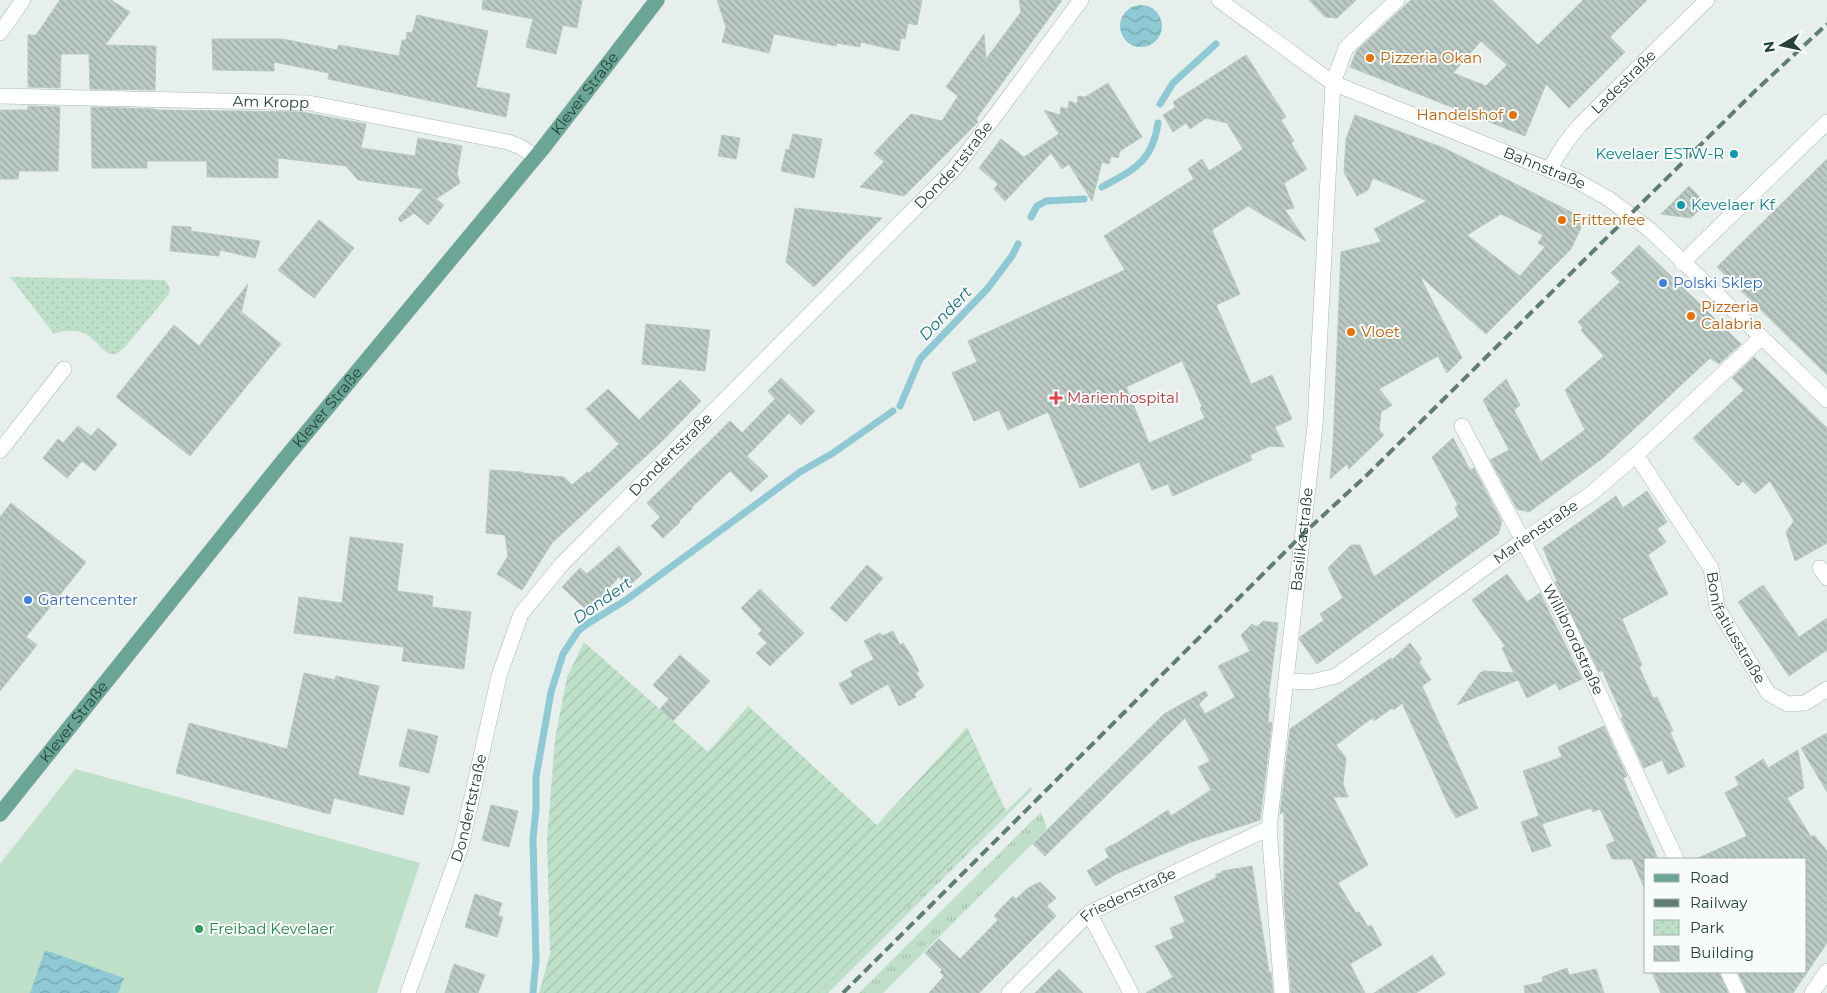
<svg xmlns="http://www.w3.org/2000/svg" width="1827" height="993" font-family="Montserrat,sans-serif">
  <defs>
    <pattern id="grass-tufts" width="24" height="20" patternUnits="userSpaceOnUse" patternTransform="scale(1.25)"><rect width="24" height="20" fill="#bfe0c8"/><path d="M3 7l-1-3M5 7V3M7 7l1-3M15 17l-1-3M17 17v-4M19 17l1-3" fill="none" stroke="#a4c1ad"/></pattern>
    <pattern id="park-dots" width="8" height="8" patternUnits="userSpaceOnUse" patternTransform="scale(1.25)"><rect width="8" height="8" fill="#bfe0c8"/><path d="M2 2h.1M6 6h.1" fill="none" stroke="#a4c1ad" stroke-width="1.8" stroke-linecap="round"/></pattern>
    <pattern id="garden-furrows" width="10" height="10" patternUnits="userSpaceOnUse" patternTransform="scale(1.25)"><rect width="10" height="10" fill="#bfe0c8"/><path d="M-1 1l2-2M0 10L10 0M9 11l2-2" fill="none" stroke="#a4c1ad"/></pattern>
    <pattern id="water-waves" width="16" height="10" patternUnits="userSpaceOnUse" patternTransform="scale(1.25)"><rect width="16" height="10" fill="#8ec9d4"/><path d="M0 5q4-4 8 0t8 0" fill="none" stroke="#74a5ad"/></pattern>
    <pattern id="building-back-hatch" width="6" height="6" patternUnits="userSpaceOnUse" patternTransform="scale(1.25)"><rect width="6" height="6" fill="#bbcac4"/><path d="M-1 5l2 2M0 0l6 6M5-1l2 2" fill="none" stroke="#98a6a0"/></pattern>
  </defs>
  <rect width="100%" height="100%" fill="#e6efeb"/>
  <g fill="url(#grass-tufts)">
    <path d="M1031,787L1032,790L828,993H819Z"/>
    <path d="M1041,812L1047,829L883,993H859Z"/>
  </g>
  <path fill="url(#park-dots)" d="M10,277L165,280L170,288L169,294L124,348C108,364 102,345 89,336C78,329 66,330 54,334Z"/>
  <path fill="url(#garden-furrows)" d="M584,642L708,752L748,706L877,825L967,727L1006,811L819,993H539L550,954L547,840L555,739L567,677Z"/>
  <path fill="#bfe0c8" d="M75,769L420,863L377,993H0V864Z"/>
  <g fill="url(#water-waves)">
    <circle cx="1141" cy="26" r="21"/>
    <path d="M45,950L124,978L118,993H30Z"/>
  </g>
  <g fill="none" stroke-linecap="round" stroke-linejoin="round">
    <g stroke="#8ec9d4" stroke-width="7">
      <path d="M1160,104L1173,83L1216,44"/>
      <path d="M1102,187C1134,169 1152,163 1158,123"/>
      <path d="M1031,217L1037,206L1046,201L1084,199"/>
      <path d="M900,406L920,359L988,288L1012,256L1018,244"/>
      <path d="M533,993L536,961L533,839L536,809V777L551,692L563,654L578,631L587,624L626,600L800,472L833,453L893,411"/>
    </g>
  </g>
  <g fill="url(#building-back-hatch)" stroke="#b8c9c2" fill-rule="evenodd">
    <path d="M60,0H111L130,12L105,45L156,46L155,90L90,89L89,54H61L60,88L28,87V35H36Z"/>
    <path d="M483,0H582L577,28L563,25L556,54L526,47L533,19L482,9Z"/>
    <path d="M717,0H922L917,25L908,23L905,39L901,38L899,51L861,42L860,47L837,43L836,46L774,34L769,53L722,42L726,27Z"/>
    <path d="M1019,0H1062L976,119L978,122L904,196L860,187L884,162L874,153L911,114L942,121L958,96L946,87L984,34L986,59L1021,12Z"/>
    <path d="M1309,0H1356L1337,18L1325,17Z"/>
    <path d="M1411,0H1492L1538,45L1583,0H1647L1610,37L1625,52L1569,108L1546,84L1525,136L1350,67L1357,50ZM1481,41L1507,65L1486,86L1453,73Z"/>
    <path d="M417,15L488,31L476,87L510,94L506,117L328,79L329,73L274,62V71L213,70L212,39H283L337,50L339,45L399,56L402,40H406L407,32L412,33Z"/>
    <path d="M1246,55L1286,117L1281,120L1294,141L1291,143L1307,169L1284,183L1294,208L1285,210L1306,241L1248,206L1212,230L1240,294L1216,305L1251,384L1272,375L1292,419L1275,427L1284,447L1270,446L1250,455L1252,460L1173,496L1168,484L1152,490L1139,462L1080,488L1048,412L1008,430L999,410L974,421L952,373L977,362L968,341L1125,270L1104,236L1194,179L1188,169L1202,159L1209,171L1243,149L1227,123L1206,118L1190,129L1186,123L1173,132L1163,115L1176,107L1173,102ZM1182,361L1202,406L1200,408L1205,418L1149,443L1126,387Z"/>
    <path d="M1108,83L1142,137L1120,151L1118,158L1111,156L1109,164L1102,162L1092,201L1069,164L1062,169L1051,153L1005,201L994,189L998,184L979,168L1001,139L1024,157L1059,134L1044,110L1060,115L1061,107L1068,109L1069,101L1077,104L1078,96L1085,97Z"/>
    <path d="M28,106L60,107L58,171H19L18,179H0V110H28Z"/>
    <path d="M91,107L155,109V110L302,112L366,124L361,148L415,156L418,138L462,146L457,174L460,183L436,199L444,205L428,225L414,213L401,222L398,219L423,189L358,180L346,166L278,158V178L207,177V161H147V168H92Z"/>
    <path d="M1355,115L1444,148L1585,219L1571,249L1486,334L1419,275L1462,358L1447,373L1438,356L1379,389L1392,405L1381,412L1379,430L1384,435L1349,469L1347,464L1330,479L1333,446L1341,252L1381,242L1374,229L1427,201L1373,178L1368,190L1357,196L1344,172L1346,139ZM1501,214L1543,235L1538,243L1545,247L1520,276L1467,235Z"/>
    <path d="M793,134L822,139L814,178L781,171L786,149L789,150Z"/>
    <path d="M722,135L740,138L736,159L718,156Z"/>
    <path d="M1827,159V375L1717,267Z"/>
    <path d="M1689,186L1706,203L1691,218L1661,214Z"/>
    <path d="M795,208L839,213L882,218L814,287L786,262Z"/>
    <path d="M319,220L354,248L314,298L278,270Z"/>
    <path d="M172,226L191,227V231L260,241L255,258L220,250L219,256L170,251Z"/>
    <path d="M1639,245L1741,344L1719,364L1710,358L1603,458L1529,512L1517,509L1490,460L1509,450L1483,400L1506,379L1520,405L1514,410L1541,462L1585,430L1565,390L1604,356L1581,330L1583,328L1578,322L1620,282L1611,273Z"/>
    <path d="M248,284L240,317L243,313L281,344L190,456L116,397L174,325L199,346Z"/>
    <path d="M646,324L710,330L705,371L642,364Z"/>
    <path d="M1754,357L1827,428V543L1795,561L1786,532L1794,521L1770,481L1755,494L1743,481L1738,486L1693,438L1744,390L1732,378Z"/>
    <path d="M781,378L815,411L801,425L789,413L747,456L768,476L751,492L730,471L692,507L693,508L679,521L680,522L663,538L651,526L660,517L647,503L730,421L742,433L775,399L768,391Z"/>
    <path d="M680,380L701,401L659,444L552,543L522,590L497,574L508,556L505,535L486,533L490,470L522,472V473L564,477L572,485L587,472L589,473L619,444L586,409L608,389L639,420Z"/>
    <path d="M78,426L91,436L98,428L117,444L95,471L82,461L67,478L43,458L58,439L63,443Z"/>
    <path d="M1453,438L1470,470L1474,468L1502,522L1498,534L1317,664L1300,640V637L1324,620L1320,614L1343,598L1328,568L1351,545H1360L1374,577L1459,516L1455,507L1458,505L1432,457Z"/>
    <path d="M1647,491L1667,522L1657,529L1666,542L1648,555L1668,594L1622,619L1642,665L1639,667L1653,698L1657,697L1673,731L1670,732L1685,766L1668,774L1662,760L1644,768L1621,718L1623,717L1602,670L1599,672L1555,582L1557,581L1543,548L1616,496L1623,508Z"/>
    <path d="M11,503L86,562L26,637L37,645L0,691V517Z"/>
    <path d="M350,537L403,544L397,591L433,596L432,607L471,612L464,669L402,661L404,647L294,633L299,597L342,603Z"/>
    <path d="M619,546L642,574L628,587L619,577L618,578L588,611L562,587L580,568L587,574Z"/>
    <path d="M867,565L883,578L846,622L830,608Z"/>
    <path d="M1507,574L1527,602L1540,593L1582,679L1559,690L1556,683L1527,698L1518,680L1457,705L1480,673L1484,671L1514,673L1502,648L1505,646L1472,600Z"/>
    <path d="M1763,585L1799,637L1827,618V650L1789,676L1738,602Z"/>
    <path d="M760,589L804,633L770,666L756,653L767,643L758,634L762,630L741,608Z"/>
    <path d="M1263,621L1278,623L1268,700L1270,698L1268,722L1272,723L1260,820L1191,842L1116,874L1096,886L1087,871L1109,857L1105,849L1120,841L1168,810L1171,816L1211,790L1198,767L1210,761L1185,718L1045,856L1033,844L1164,714L1205,691L1208,695L1199,704L1205,714L1235,697L1218,666L1250,651L1241,635L1252,624L1257,627Z"/>
    <path d="M893,631L900,645L903,643L912,657L919,671L916,673L924,686L914,694L916,697L899,706L888,684L851,705L839,684L853,676L851,671L874,659L864,641L880,633L882,636Z"/>
    <path d="M1410,643L1422,659L1419,662L1431,680L1422,686L1478,808L1456,818L1449,806L1402,703L1394,710L1392,708L1374,721L1372,718L1336,745L1346,758L1343,784L1348,797H1333L1368,865L1338,883L1356,913L1359,912L1368,927L1371,925L1382,945L1350,964L1365,993H1291L1284,898V812L1280,814L1290,729L1391,658L1392,660Z"/>
    <path d="M680,655L710,681L673,721L660,709L669,699L653,685Z"/>
    <path d="M304,673L335,680L336,676L379,686L358,775L410,787L403,815L334,798L330,814L176,773L189,723L287,749Z"/>
    <path d="M1604,726L1627,776L1623,778L1658,859H1646V892L1632,859H1612L1606,845L1615,841L1600,809L1593,812L1591,808L1542,824L1551,846L1532,852L1521,822L1539,816L1523,771L1562,757L1558,747Z"/>
    <path d="M408,729L438,736L429,773L399,766Z"/>
    <path d="M1827,733V792L1801,748Z"/>
    <path d="M1798,750L1804,788L1787,798L1811,837L1814,835L1827,851V943L1793,993H1747L1738,972H1806V859H1696L1747,836L1725,793L1739,785L1735,777L1763,759L1768,768Z"/>
    <path d="M491,805L518,811L509,847L482,840Z"/>
    <path d="M1252,866L1269,972H1271L1273,993H1146L1173,977L1155,946L1174,938L1170,928L1185,922L1174,897L1216,878V874L1222,873V871Z"/>
    <path d="M1040,882L1056,898L1047,906L1056,916L979,993H929L944,976L940,972L942,970L925,953L939,939L960,959L998,920L994,916L1002,907L1013,896L1016,899L1028,888Z"/>
    <path d="M475,894L502,903L498,915L503,917L497,937L465,927Z"/>
    <path d="M1432,955L1445,974L1416,993H1374Z"/>
    <path d="M454,964L485,975L478,993H445Z"/>
    <path d="M1567,968L1569,975L1596,969L1604,993H1525L1524,986L1543,982L1542,977Z"/>
    <path d="M1059,969L1083,993H1035Z"/>
    <path d="M1652,972H1719L1728,993H1661Z"/>
  </g>
  <g fill="none" stroke-linecap="round" stroke-linejoin="round">
    <g stroke="#a8b8b2" stroke-width="16">
      <g id="minor">
        <path id="s1" d="M1219,0L1333,83L1577,181L1609,199L1650,230L1827,400"/>
        <path d="M0,33L23,0"/>
        <path id="s2" d="M0,96L309,103L508,142L521,147L535,157"/>
        <path id="s3" d="M1549,170L1564,145L1579,126L1707,0"/>
        <path d="M1682,263L1827,122"/>
        <path id="s4" d="M1462,426L1564,618L1676,859"/>
        <path d="M0,451L64,369"/>
        <path id="s5" d="M1636,455L1711,568L1717,607L1768,693L1788,704L1805,703L1827,689"/>
        <path d="M1820,568L1827,578"/>
        <path id="s6" d="M1287,681L1311,682L1336,676L1522,541L1592,493L1636,455L1761,338"/>
        <path d="M1089,913L1131,993"/>
        <path d="M1728,972L1738,993"/>
        <path id="s7" d="M408,993L461,846L499,676L521,614L562,564L954,169L995,116L1081,0"/>
        <path id="s8" d="M1009,993L1089,913L1269,828"/>
        <path id="s9" d="M1282,993L1269,828L1315,426L1333,83L1346,48L1397,0"/>
        <path d="M1812,993L1827,971"/>
      </g>
    </g>
    <g stroke="#c2cac8" stroke-width="16">
      <g id="major">
        <path id="s10" d="M0,814L283,461L543,148L657,0"/>
      </g>
    </g>
    <use href="#minor" stroke="#fff" stroke-width="15"/>
    <use href="#major" stroke="#6aa596" stroke-width="15"/>
    <path stroke="#5f7d75" stroke-width="4" stroke-dasharray="10 5" stroke-linecap="butt" d="M843,993L1303,534L1368,474L1754,92L1827,24"/>
  </g>
  <g fill="#e8710a" stroke="#f7fbf9" stroke-width="2">
    <circle cx="1370" cy="58" r="5"/>
    <circle cx="1513" cy="115" r="5"/>
    <circle cx="1562" cy="220" r="5"/>
    <circle cx="1691" cy="316" r="5"/>
    <circle cx="1351" cy="332" r="5"/>
  </g>
  <g fill="#0f9aa8" stroke="#f7fbf9" stroke-width="2">
    <circle cx="1734" cy="154" r="5"/>
    <circle cx="1681" cy="205" r="5"/>
  </g>
  <g fill="#3f7fe0" stroke="#f7fbf9" stroke-width="2">
    <circle cx="1663" cy="283" r="5"/>
    <circle cx="28" cy="600" r="5"/>
  </g>
  <path fill="#e0444e" stroke="#f7fbf9" stroke-width="2" d="M1053.5 390.5h5v5h5v5h-5v5h-5v-5h-5v-5h5z"/>
  <circle fill="#2e9e5b" stroke="#f7fbf9" stroke-width="2" cx="199" cy="929" r="5"/>
  <g text-anchor="middle" stroke-width="4" stroke-linejoin="round" paint-order="stroke">
    <g font-size="15" fill="#c56008" stroke="#f7fbf9" text-anchor="start">
      <text x="1380" y="63">Pizzeria Okan</text>
      <text x="1503" y="120" text-anchor="end">Handelshof</text>
      <text x="1572" y="225">Frittenfee</text>
      <text x="1701" y="312">Pizzeria<tspan x="1701" dy="17">Calabria</tspan></text>
      <text x="1361" y="337">Vloet</text>
    </g>
    <g font-size="15" fill="#24423a" stroke="#f7fbf9">
      <text dy="5" stroke="none"><textPath href="#s3" startOffset="116">Ladestraße</textPath></text>
      <text dy="5" stroke="none"><textPath href="#s10" startOffset="928">Klever Straße</textPath></text>
      <text dy="5" stroke="none"><textPath href="#s2" startOffset="271">Am Kropp</textPath></text>
      <text dy="5" stroke="none"><textPath href="#s7" startOffset="1020">Dondertstraße</textPath></text>
      <text dy="5" stroke="none"><textPath href="#s1" startOffset="369">Bahnstraße</textPath></text>
      <text dy="5" stroke="none"><textPath href="#s10" startOffset="522">Klever Straße</textPath></text>
      <text dy="5" stroke="none"><textPath href="#s7" startOffset="615">Dondertstraße</textPath></text>
      <text dy="5" stroke="none"><textPath href="#s6" startOffset="296">Marienstraße</textPath></text>
      <text dy="5" stroke="none"><textPath href="#s9" startOffset="456">Basilikastraße</textPath></text>
      <text dy="5" stroke="none"><textPath href="#s5" startOffset="201">Bonifatiusstraße</textPath></text>
      <text dy="5" stroke="none"><textPath href="#s4" startOffset="241">Willibrordstraße</textPath></text>
      <text dy="5" stroke="none"><textPath href="#s10" startOffset="118">Klever Straße</textPath></text>
      <text dy="5" stroke="none"><textPath href="#s7" startOffset="195">Dondertstraße</textPath></text>
      <text dy="5" stroke="none"><textPath href="#s8" startOffset="156">Friedenstraße</textPath></text>
    </g>
    <g font-size="15" fill="#0d838f" stroke="#f7fbf9" text-anchor="end">
      <text x="1724" y="159">Kevelaer ESTW-R</text>
      <text x="1691" y="210" text-anchor="start">Kevelaer Kf</text>
    </g>
    <g font-size="15" fill="#366cbe" stroke="#f7fbf9" text-anchor="start">
      <text x="1673" y="288">Polski Sklep</text>
      <text x="38" y="605">Gartencenter</text>
    </g>
    <g font-size="15" fill="#be3a42" stroke="#f7fbf9" text-anchor="start">
      <text x="1067" y="403">Marienhospital</text>
    </g>
    <g font-size="15" fill="#27864d" stroke="#f7fbf9" text-anchor="start">
      <text x="209" y="934">Freibad Kevelaer</text>
    </g>
    <g font-size="16" font-style="italic" fill="#1c6f80" stroke="#f7fbf9">
      <text transform="translate(945 313) rotate(-46)" y="6">Dondert</text>
      <text transform="translate(602 600) rotate(-35)" y="6">Dondert</text>
    </g>
  </g>
  <rect x="1644" y="858" width="162" height="115" fill="#f7fbf9" stroke="#a3b1ad"/>
  <rect x="1654" y="874" width="25" height="8" fill="#6aa596" stroke="#a3b1ad"/>
  <text x="1690" y="883" font-size="15" fill="#24423a">Road</text>
  <rect x="1654" y="899" width="25" height="8" fill="#5f7d75" stroke="#a3b1ad"/>
  <text x="1690" y="908" font-size="15" fill="#24423a">Railway</text>
  <rect x="1654" y="920" width="25" height="15" fill="url(#park-dots)" stroke="#a3b1ad"/>
  <text x="1690" y="933" font-size="15" fill="#24423a">Park</text>
  <rect x="1654" y="946" width="25" height="15" fill="url(#building-back-hatch)" stroke="#a3b1ad"/>
  <text x="1690" y="958" font-size="15" fill="#24423a">Building</text>
  <g transform="translate(1782 45) rotate(261)" stroke="#f7fbf9" stroke-width="4" paint-order="stroke">
  <path d="M0-4L9 19L0 12L-9 19Z" fill="#24423a"/>
  <text y="-8" font-size="14" font-weight="bold" text-anchor="middle" fill="#24423a">N</text>
  </g>
</svg>
